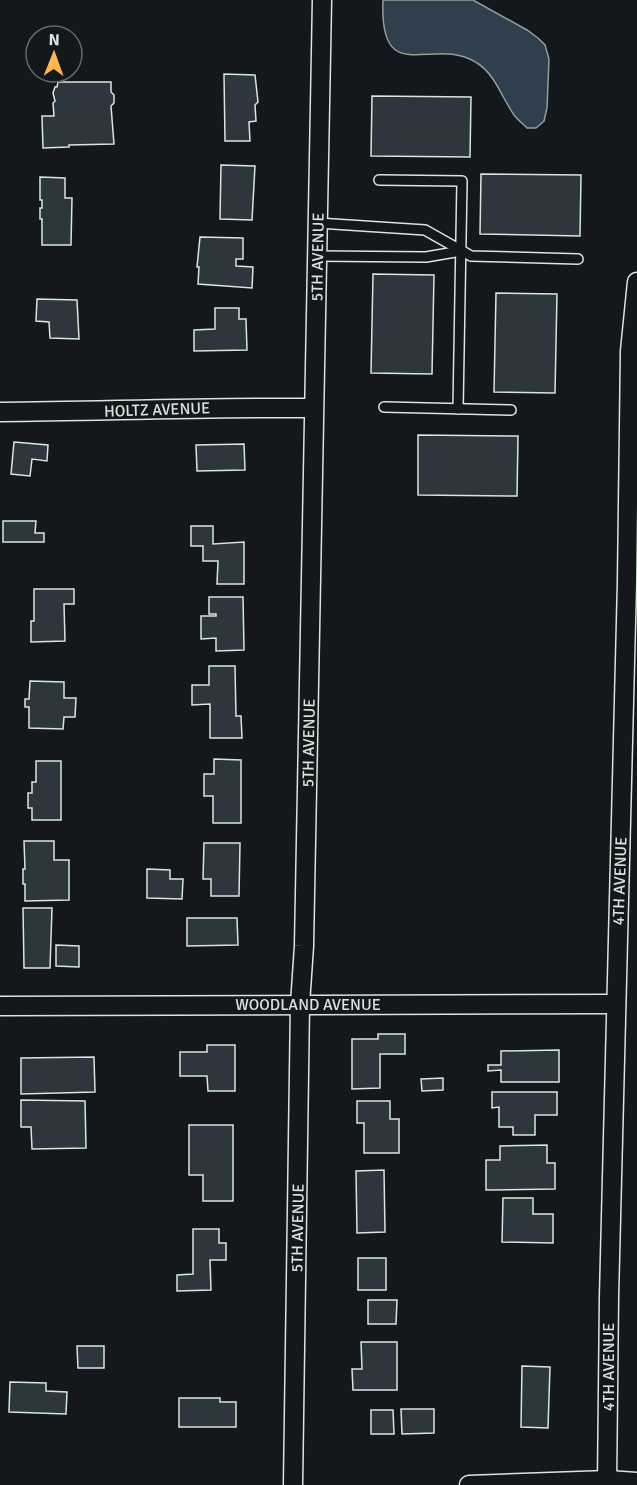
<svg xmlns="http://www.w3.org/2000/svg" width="637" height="1485" font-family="Signika,sans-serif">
  <rect width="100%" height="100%" fill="#14181c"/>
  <path fill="#2f3f4d" stroke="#939e99" stroke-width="1.5" d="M383,0H473L527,30L538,38L545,45L549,59L547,108L544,121L536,128H527C523,124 518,120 514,115C502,98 495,74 477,63C434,34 379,91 383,0Z"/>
  <g fill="#2c363c" stroke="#d8e6dc" stroke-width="1.5">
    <path d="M224,74L255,75L258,102L255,105L256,121L249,122L250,141H225Z"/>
    <path d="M58,82H111V92L114,95V103L111,106L114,144L69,145V147L43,148L42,116H54L53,103L55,101L53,93L55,87H57Z"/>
    <path d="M372,96L471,97L470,157L371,156Z"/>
    <path d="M221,165L255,166L252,220L220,219Z"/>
    <path d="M481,174L581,175L580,236L480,234Z"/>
    <path d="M40,177L65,178V198H72L71,245H42V219H40V208H42V200H40Z"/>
    <path d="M200,237L243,238V259H236V266L253,267L252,288L198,284L199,267H197Z"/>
    <path d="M373,274L434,275L432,374L371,373Z"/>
    <path d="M496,293L557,294L555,393L494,392Z"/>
    <path d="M37,299L77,300L79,339L50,338L49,322L36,321Z"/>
    <path d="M215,308H239V319H246L247,350L194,351V330L215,329Z"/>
    <path d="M418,435L518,436L517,496L418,495Z"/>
    <path d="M14,442L48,445L47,461L32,459L30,476L11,474Z"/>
    <path d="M244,444L245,470L197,471L196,445Z"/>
    <path d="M3,521H36L35,533H44V542H3Z"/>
    <path d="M191,526H213V544L244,542V584H217L218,561H203V546H191Z"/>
    <path d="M34,589H74V604H64L65,641L31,642V621H34Z"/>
    <path d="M209,597H243L244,650L216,651V638L201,639V616H216V614H209Z"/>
    <path d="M209,666H235L236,716H241L242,738H210V704L192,705V685H209Z"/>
    <path d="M30,681L64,682V698H76L75,717H64L63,729L29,728V707H25V699H29Z"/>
    <path d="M214,759L241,760V823H213V796H204V774H214Z"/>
    <path d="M36,761H61V820H32V808H28V793H32V782H36Z"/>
    <path d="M24,841H54V860H69V900L25,901V884H23V869H25Z"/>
    <path d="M204,843H240L239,896H211V879H203Z"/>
    <path d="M147,869L170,870V879H183L182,899L147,898Z"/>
    <path d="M23,908H52L50,968H24Z"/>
    <path d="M187,918H237L238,945L187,946Z"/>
    <path d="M56,945L79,946V967L56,966Z"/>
    <path d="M378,1034H405V1054H380V1088L352,1089V1039H378Z"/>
    <path d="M207,1045H235V1091H208L207,1076H180V1052H207Z"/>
    <path d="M559,1050V1082H501V1070L488,1071V1065H501V1051Z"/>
    <path d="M94,1057L95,1092L21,1094V1058Z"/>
    <path d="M443,1078V1090L422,1091L421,1079Z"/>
    <path d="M492,1092H557V1115H535V1135H513V1127H499V1107L492,1108Z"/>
    <path d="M21,1100L85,1101L86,1148L32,1149L31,1127H21Z"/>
    <path d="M357,1101H390V1119H399V1153H364V1123H357Z"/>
    <path d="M189,1125H233V1201H203V1175H189Z"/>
    <path d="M547,1145V1163H555V1189L486,1190V1160H500V1146Z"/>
    <path d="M384,1170L385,1232L357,1233L356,1171Z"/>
    <path d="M503,1198H533V1214H553V1243L502,1242Z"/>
    <path d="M193,1229H219V1243H226V1260H210L211,1290L177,1291V1275L193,1274Z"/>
    <rect x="358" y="1258" width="28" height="32"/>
    <path d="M368,1300H397L396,1324H368Z"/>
    <path d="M361,1342H397V1390H353L352,1369H362Z"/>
    <path d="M77,1346H104V1368H78Z"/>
    <path d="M522,1366L550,1367L548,1428L521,1427Z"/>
    <path d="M10,1382L46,1383V1391L67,1392L66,1414L9,1412Z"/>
    <path d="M179,1398H220V1402H236V1427H179Z"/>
    <path d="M401,1409H434V1433L402,1434Z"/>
    <path d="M371,1410H393L394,1434H371Z"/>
  </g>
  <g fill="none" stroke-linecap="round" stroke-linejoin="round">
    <g stroke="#d8e6dc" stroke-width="12">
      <g id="lane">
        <path d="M379,180L462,181L458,409"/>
        <path d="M318,223L425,230L471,256L578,259"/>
        <path d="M317,256L426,257L461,251"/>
        <path d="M384,407L511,410"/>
      </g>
    </g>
    <g stroke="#d8e6dc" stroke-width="21">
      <g id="street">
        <path d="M0,412C105,411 209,407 313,408"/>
        <path d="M0,1006L616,1004"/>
        <path d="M293,1485L300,1004L304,946L322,0"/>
        <path d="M469,1485L608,1480L637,1482"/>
        <path d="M607,1485L609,1297L627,582L630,351L637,282"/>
      </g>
    </g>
    <use href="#lane" stroke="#14181c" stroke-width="9"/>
    <use href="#street" stroke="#14181c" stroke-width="18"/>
  </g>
  <g text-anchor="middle" stroke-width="4.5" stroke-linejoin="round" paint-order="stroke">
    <g font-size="16" fill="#d8e6dc" stroke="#14181c">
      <text transform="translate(317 257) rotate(-89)" y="6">5TH AVENUE</text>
      <text transform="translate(157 409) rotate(-2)" y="6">HOLTZ AVENUE</text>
      <text transform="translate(308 743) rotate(-89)" y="6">5TH AVENUE</text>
      <text transform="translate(619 881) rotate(-88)" y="6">4TH AVENUE</text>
      <text x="308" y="1010">WOODLAND AVENUE</text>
      <text transform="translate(297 1228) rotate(-89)" y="6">5TH AVENUE</text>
      <text transform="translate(608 1367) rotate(-90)" y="6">4TH AVENUE</text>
    </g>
  </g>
  <g transform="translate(54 54) rotate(1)"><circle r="28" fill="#14181c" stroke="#626a69" stroke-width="1.5"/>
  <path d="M0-4.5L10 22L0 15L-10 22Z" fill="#ffb74d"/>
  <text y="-9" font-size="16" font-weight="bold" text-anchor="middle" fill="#d8e6dc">N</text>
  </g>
</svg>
